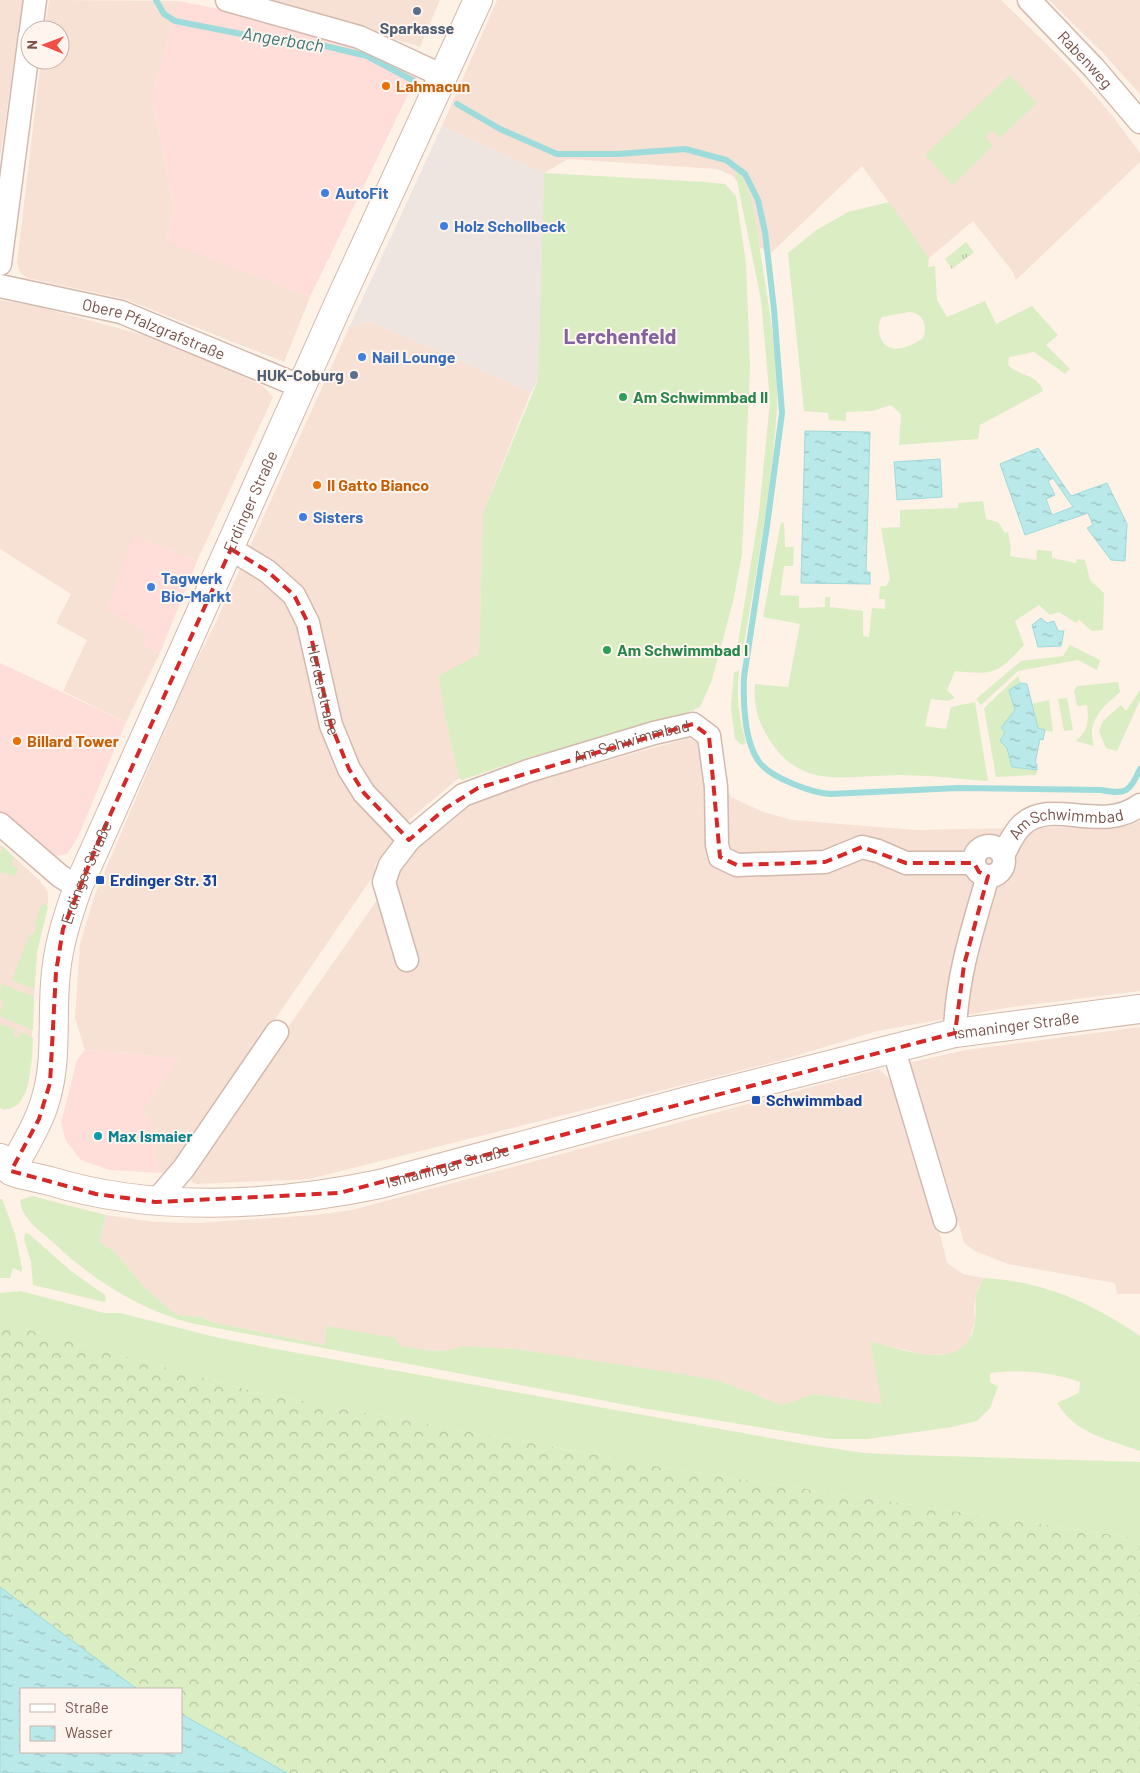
<svg xmlns="http://www.w3.org/2000/svg" width="1140" height="1773" font-family="Barlow,sans-serif">
  <defs>
    <pattern id="forest-crowns" width="20" height="18" patternUnits="userSpaceOnUse" patternTransform="scale(1.25)"><rect width="20" height="18" fill="#dbedc3"/><path d="M2 6a3 3 0 1 1 6 0M12 15a3 3 0 1 1 6 0" fill="none" stroke="#b6c3a0"/></pattern>
    <pattern id="park-tufts" width="24" height="20" patternUnits="userSpaceOnUse" patternTransform="scale(1.25)"><rect width="24" height="20" fill="#dbedc3"/><path d="M3 7l-1-3M5 7V3M7 7l1-3M15 17l-1-3M17 17v-4M19 17l1-3" fill="none" stroke="#b6c3a0"/></pattern>
    <pattern id="water-ripples" width="26" height="14" patternUnits="userSpaceOnUse" patternTransform="scale(1.25)"><rect width="26" height="14" fill="#b9e9e8"/><path d="M2 4q2-2 4 0t4 0M15 11q2-2 4 0t4 0" fill="none" stroke="#9bbfbe"/></pattern>
  </defs>
  <rect width="100%" height="100%" fill="#fef1e6"/>
  <g fill="#f6e1d4">
    <path d="M0,0H23L0,158Z"/>
    <path d="M49,0L179,1L152,96L174,205L167,241L310,297L284,362L125,299L27,278L20,272L17,263L41,60H60V30H45Z"/>
    <path d="M272,0H440L420,47Z"/>
    <path d="M497,0H1001L1067,64L1111,114L1140,153V162L1016,280L1013,272L973,221L929,258L862,166L772,252L760,248L752,203L733,176L717,169L568,159L544,173L442,126Z"/>
    <path d="M1049,0H1140V94L1102,52Z"/>
    <path d="M0,300L35,306L163,340L263,386L273,397L197,561L134,535L146,632L144,646L160,653L126,722L63,691L87,640L56,623L71,594L0,549Z"/>
    <path d="M369,321L531,392L483,513L479,654L445,716L459,778L410,819L376,863L373,876L170,1173H162L158,1171L150,1118L141,1112L179,1058L85,1050L75,1018L80,944L95,894L186,681L215,624L349,328Z"/>
    <path d="M689,738L707,749L731,797L763,812L792,820L914,830L1124,826L1140,821V991L1011,1007L877,1031L782,1060L309,1179L196,1184L191,1181L192,1174L286,1030L401,866L436,828L469,803L489,794Z"/>
    <path d="M0,844L39,880L48,892V901L37,952L29,1080L26,1091L19,1104L4,1110L0,1108Z"/>
    <path d="M1140,1027V1294H1117L1115,1283L1008,1264L975,1251L964,1243L952,1198L908,1063L966,1050Z"/>
    <path d="M879,1069L894,1083L933,1206L947,1263L963,1274L984,1278L978,1287L974,1306L975,1321L968,1343L955,1354L927,1355L870,1342L883,1404L814,1394L782,1405L720,1381L516,1349L463,1346L453,1350L431,1351L400,1346L326,1326L325,1345L215,1323L201,1317L177,1315L146,1289L114,1251L99,1242L106,1215L155,1222L197,1223L316,1215L352,1210Z"/>
  </g>
  <g fill="#ffded9">
    <path d="M179,1L234,12L354,44L418,74L310,297L167,242L174,205L152,96Z"/>
    <path d="M134,535L197,561L160,653L144,646L146,632L106,609Z"/>
    <path d="M0,663L126,722L77,839L67,854L57,856L47,851L15,827L0,813Z"/>
    <path d="M85,1050L179,1058L141,1112L150,1118L158,1171L162,1173L110,1170L81,1160L66,1141L61,1123L77,1060Z"/>
  </g>
  <path fill="#eee4e0" d="M442,126L544,173L538,380L531,392L369,321L349,328Z"/>
  <g fill="#dbedc3" fill-rule="evenodd">
    <path d="M1010,75L1037,103L1000,138L992,130L985,137L993,146L953,185L925,155Z"/>
    <path d="M735,171L740,172C755,200 757,232 762,263C769,310 779,359 777,407C772,490 756,573 742,655L736,656L759,513L770,401L761,300Z"/>
    <path d="M544,173L705,182L725,184L736,196L746,263L750,366L742,554L733,602L711,683L700,707L672,719L533,756L462,780L459,778L445,716L439,676L479,654L483,513L538,380Z"/>
    <path d="M889,202L929,258L928,267L935,266L937,300L947,317L985,301L996,324L1032,306L1058,335L1046,345L1070,369L1065,374L1034,352L1009,357L1008,365C1019,376 1039,375 1043,391L980,425L978,439L899,445L901,414L891,405L872,411L846,412V421L829,420L828,413L804,411L788,253L815,231L848,212ZM909,312C923,313 928,325 923,338C909,348 887,357 880,336C878,329 878,323 882,317Z"/>
    <path d="M983,501L986,519L998,522L1005,533L1008,532L1011,548L1010,556L1036,560L1037,550L1052,551V558L1076,563L1077,559L1085,560L1090,580L1104,593L1103,630L1092,631L1079,620L1076,623L1059,612L1050,615L1039,605L1015,621L1024,645C997,674 994,675 955,671L947,690L955,698L948,701L931,699L925,726L946,729L951,707L975,702L988,781C959,779 929,775 900,775C850,775 803,791 771,742C759,725 753,705 755,684L788,687L800,624L763,617L781,522L784,523L785,547H794L793,566H784L780,595L799,596V608L825,607V597H830V607L863,611V636L869,637L872,608L885,609V599H879L880,586H886L890,579L881,528L900,527V510L958,508V503Z"/>
    <path d="M1070,645L1100,660L1097,670L1078,660L1018,671L981,705L976,699L1021,661L1063,656Z"/>
    <path d="M739,671C736,702 739,714 746,743L742,745L735,739L731,707L734,672Z"/>
    <path d="M1018,676L1021,683L1009,690L1015,710L1001,728L1005,732L1001,737L1007,748L1012,767L1037,770L1036,775L996,777L984,708Z"/>
    <path d="M1118,682L1120,692C1102,708 1086,721 1094,746L1076,741C1088,731 1089,721 1087,705L1077,706L1074,691L1077,686Z"/>
    <path d="M1140,690V700L1117,751L1106,748L1099,731L1103,721L1121,705L1126,711Z"/>
    <path d="M1067,698L1073,730L1064,731L1058,699Z"/>
    <path d="M1049,700L1053,732L1038,729L1034,708L1031,704Z"/>
    <path d="M3,847L14,857L11,865L18,868L15,876L0,872V854Z"/>
    <path d="M44,904L48,906L37,952L34,989L12,980L30,934L34,935L37,925L35,923L40,907Z"/>
    <path d="M1,984L34,997L33,1030L0,1016L3,1001L0,999Z"/>
    <path d="M0,1024L15,1029L13,1036L19,1038L21,1032L33,1038C32,1056 32,1117 0,1108Z"/>
    <path d="M32,1196L106,1215L99,1242L114,1251L146,1289L177,1315L201,1317L215,1323L325,1345L326,1326L395,1338L400,1346L431,1351L453,1350L462,1346L516,1349L681,1374L720,1381L782,1405L814,1394L882,1404L870,1341C904,1350 968,1376 975,1321C977,1302 972,1296 984,1278C1045,1282 1090,1302 1140,1336V1451C1107,1439 1076,1434 1057,1403L1079,1393L1080,1382C1051,1372 1021,1369 990,1373V1382L998,1387L990,1408L977,1421L952,1427L868,1439H830L648,1409L190,1323C140,1309 92,1280 55,1244C42,1232 21,1219 20,1200Z"/>
    <path d="M0,1199H2L15,1234L22,1268V1272L13,1268L10,1278H0Z"/>
    <path d="M25,1233L29,1234L71,1271L105,1295L106,1300L104,1302L33,1285L31,1261L24,1240Z"/>
    <path d="M21,1291L104,1313H120L215,1337L270,1348L804,1444L864,1453L908,1455L1140,1462V1539L678,1470L259,1393L0,1322V1293Z"/>
  </g>
  <path fill="url(#forest-crowns)" d="M0,1322L259,1393L678,1470L1140,1539V1773H287L181,1714V1689H137L0,1587Z"/>
  <path fill="url(#park-tufts)" d="M966,242L974,252L952,269L945,259Z"/>
  <g fill="url(#water-ripples)" stroke="#9edbdb" fill-rule="evenodd">
    <path d="M805,431L870,432L866,572H870V584L801,583Z"/>
    <path d="M1038,448L1071,496L1107,483L1127,524L1125,561L1111,560L1087,528L1093,525L1088,513L1025,535L1000,464ZM1053,478L1073,507L1052,515L1046,499L1055,495L1048,481Z"/>
    <path d="M940,459L942,497L897,500L894,462Z"/>
    <path d="M1041,618L1047,623L1054,621L1058,631H1064L1061,646L1038,647L1032,625Z"/>
    <path d="M1021,683L1027,684L1038,728L1045,730L1043,740L1040,739L1035,763L1037,764V770L1012,767L1007,748L1000,741L1005,732L1001,728L1015,710L1009,690Z"/>
    <path d="M0,1587L137,1689H21V1752H181V1714L287,1773H0Z"/>
  </g>
  <g fill="none" stroke-linecap="round" stroke-linejoin="round">
    <g stroke="#9edbdb" stroke-width="6">
      <path d="M156,0L164,14L175,21L267,39L317,44L367,56L414,81"/>
      <path d="M457,104L500,129L557,154H618L685,149L726,160L745,174L758,200L765,232L774,309L782,413L767,526L744,677C743,701 744,743 760,763C772,778 812,793 830,794L958,788L1101,790C1127,795 1129,792 1140,769"/>
    </g>
    <g stroke="#d3b9ad" stroke-width="25">
      <g id="minor">
        <path d="M227,0L359,37L443,76"/>
        <path id="s1" d="M1029,0L1094,68L1140,122"/>
        <path d="M31,30L35,0"/>
        <path d="M0,264L30,35"/>
        <path id="s2" d="M0,286L121,312L302,387"/>
        <path id="s3" d="M231,549L267,571L294,595L308,623L331,725L349,769L364,793L409,840"/>
        <path d="M0,824L60,876L78,887"/>
        <circle cx="989" cy="861" r="15"/>
        <path id="s4" d="M1003,855C1009,845 1013,833 1022,825C1051,797 1101,834 1140,805"/>
        <path id="s5" d="M407,960L384,882L390,865L409,840L463,795L528,771L654,733L693,724L709,736L716,787L717,845L720,857L737,865L825,862L862,847L878,851L906,863H974"/>
        <path d="M955,1033C956,979 973,927 988,876"/>
        <path d="M893,1047L945,1221"/>
        <path d="M155,1202L184,1168L277,1032"/>
      </g>
    </g>
    <g stroke="#d3b9ad" stroke-width="30">
      <g id="tertiary">
        <path id="s6" d="M1,1158C4,1162 7,1167 10,1170C16,1175 41,1178 50,1181C154,1213 275,1206 380,1184L691,1100L955,1033L1140,1009"/>
        <path id="s7" d="M11,1171C23,1148 39,1124 46,1098C58,1057 51,1015 56,972C59,942 68,915 78,887L341,298L478,0"/>
      </g>
    </g>
    <use href="#minor" stroke="#fff" stroke-width="22"/>
    <use href="#tertiary" stroke="#fff" stroke-width="28"/>
  </g>
  <path fill="none" stroke="#d62828" stroke-width="4" stroke-dasharray="10 6" stroke-linejoin="round" d="M231,549L267,571L294,595L308,623L331,725L349,769L364,793L409,840L446,808L478,788L693,724L709,736L720,857L737,865L825,862L862,847L906,863H974L979,872L988,876L964,965L955,1033L339,1193L155,1202L96,1194L11,1171L39,1119L50,1083L56,972L63,929L102,833Z"/>
  <g fill="#5c6f8a" stroke="#fff5ee" stroke-width="2">
    <circle cx="417" cy="11" r="5"/>
    <circle cx="354" cy="375" r="5"/>
  </g>
  <g fill="#e8710a" stroke="#fff5ee" stroke-width="2">
    <circle cx="386" cy="86" r="5"/>
    <circle cx="317" cy="485" r="5"/>
    <circle cx="17" cy="741" r="5"/>
  </g>
  <g fill="#3f7fe0" stroke="#fff5ee" stroke-width="2">
    <circle cx="325" cy="193" r="5"/>
    <circle cx="444" cy="226" r="5"/>
    <circle cx="362" cy="357" r="5"/>
    <circle cx="303" cy="517" r="5"/>
    <circle cx="151" cy="587" r="5"/>
  </g>
  <g fill="#2e9e5b" stroke="#fff5ee" stroke-width="2">
    <circle cx="623" cy="397" r="5"/>
    <circle cx="607" cy="650" r="5"/>
  </g>
  <g fill="#1a4fb4" stroke="#fff5ee" stroke-width="2">
    <rect x="95" y="875" width="10" height="10" rx="2.5"/>
    <rect x="751" y="1095" width="10" height="10" rx="2.5"/>
  </g>
  <circle fill="#0f9aa8" stroke="#fff5ee" stroke-width="2" cx="98" cy="1136" r="5"/>
  <g text-anchor="middle" stroke-width="4" stroke-linejoin="round" paint-order="stroke">
    <g font-size="16" font-weight="bold" fill="#4e5e75" stroke="#fff5ee">
      <text x="417" y="34">Sparkasse</text>
      <text x="344" y="381" text-anchor="end">HUK-Coburg</text>
    </g>
    <g font-size="16" fill="#795249" stroke="#fff5ee">
      <text dy="6" stroke="none"><textPath href="#s1" startOffset="82">Rabenweg</textPath></text>
      <text dy="6" stroke="none"><textPath href="#s2" startOffset="160">Obere Pfalzgrafstraße</textPath></text>
      <text dy="6" stroke="none"><textPath href="#s7" startOffset="718">Erdinger Straße</textPath></text>
      <text dy="6" stroke="none"><textPath href="#s3" startOffset="178">Herderstraße</textPath></text>
      <text dy="6" stroke="none"><textPath href="#s5" startOffset="378">Am Schwimmbad</textPath></text>
      <text dy="6" stroke="none"><textPath href="#s4" startOffset="80">Am Schwimmbad</textPath></text>
      <text dy="6" stroke="none"><textPath href="#s7" startOffset="312">Erdinger Straße</textPath></text>
      <text dy="6" stroke="none"><textPath href="#s6" startOffset="1046">Ismaninger Straße</textPath></text>
      <text dy="6" stroke="none"><textPath href="#s6" startOffset="460">Ismaninger Straße</textPath></text>
    </g>
    <g font-size="16" font-weight="bold" fill="#c56008" stroke="#fff5ee" text-anchor="start">
      <text x="396" y="92">Lahmacun</text>
      <text x="327" y="491">Il Gatto Bianco</text>
      <text x="27" y="747">Billard Tower</text>
    </g>
    <g font-size="16" font-weight="bold" fill="#366cbe" stroke="#fff5ee" text-anchor="start">
      <text x="335" y="199">AutoFit</text>
      <text x="454" y="232">Holz Schollbeck</text>
      <text x="372" y="363">Nail Lounge</text>
      <text x="313" y="523">Sisters</text>
      <text x="161" y="584">Tagwerk<tspan x="161" dy="18">Bio-Markt</tspan></text>
    </g>
    <g font-size="16" font-weight="bold" fill="#27864d" stroke="#fff5ee" text-anchor="start">
      <text x="633" y="403">Am Schwimmbad II</text>
      <text x="617" y="656">Am Schwimmbad I</text>
    </g>
    <g font-size="16" font-weight="bold" fill="#164399" stroke="#fff5ee" text-anchor="start">
      <text x="110" y="886">Erdinger Str. 31</text>
      <text x="766" y="1106">Schwimmbad</text>
    </g>
    <g font-size="16" font-weight="bold" fill="#0d838f" stroke="#fff5ee" text-anchor="start">
      <text x="108" y="1142">Max Ismaier</text>
    </g>
    <g font-size="18" font-style="italic" fill="#387778" stroke="#fff5ee">
      <text transform="translate(283 40) rotate(9)" y="6">Angerbach</text>
    </g>
    <g font-size="21" font-weight="bold" fill="#81649d" stroke="#fff5ee">
      <text x="620" y="344">Lerchenfeld</text>
    </g>
  </g>
  <rect x="20" y="1688" width="162" height="65" fill="#fff5ee" stroke="#c9b4ac"/>
  <rect x="30" y="1704" width="25" height="8" fill="#ffffff" stroke="#c9b4ac"/>
  <text x="65" y="1713" font-size="15" fill="#795249">Straße</text>
  <rect x="30" y="1726" width="25" height="15" fill="url(#water-ripples)" stroke="#c9b4ac"/>
  <text x="65" y="1738" font-size="15" fill="#795249">Wasser</text>
  <g transform="translate(45 45) rotate(271)"><circle r="24" fill="#fff5ee" stroke="#c9b4ac"/>
  <path d="M0-4L9 19L0 12L-9 19Z" fill="#ef4f44"/>
  <text y="-8" font-size="14" font-weight="bold" text-anchor="middle" fill="#795249">N</text>
  </g>
</svg>
